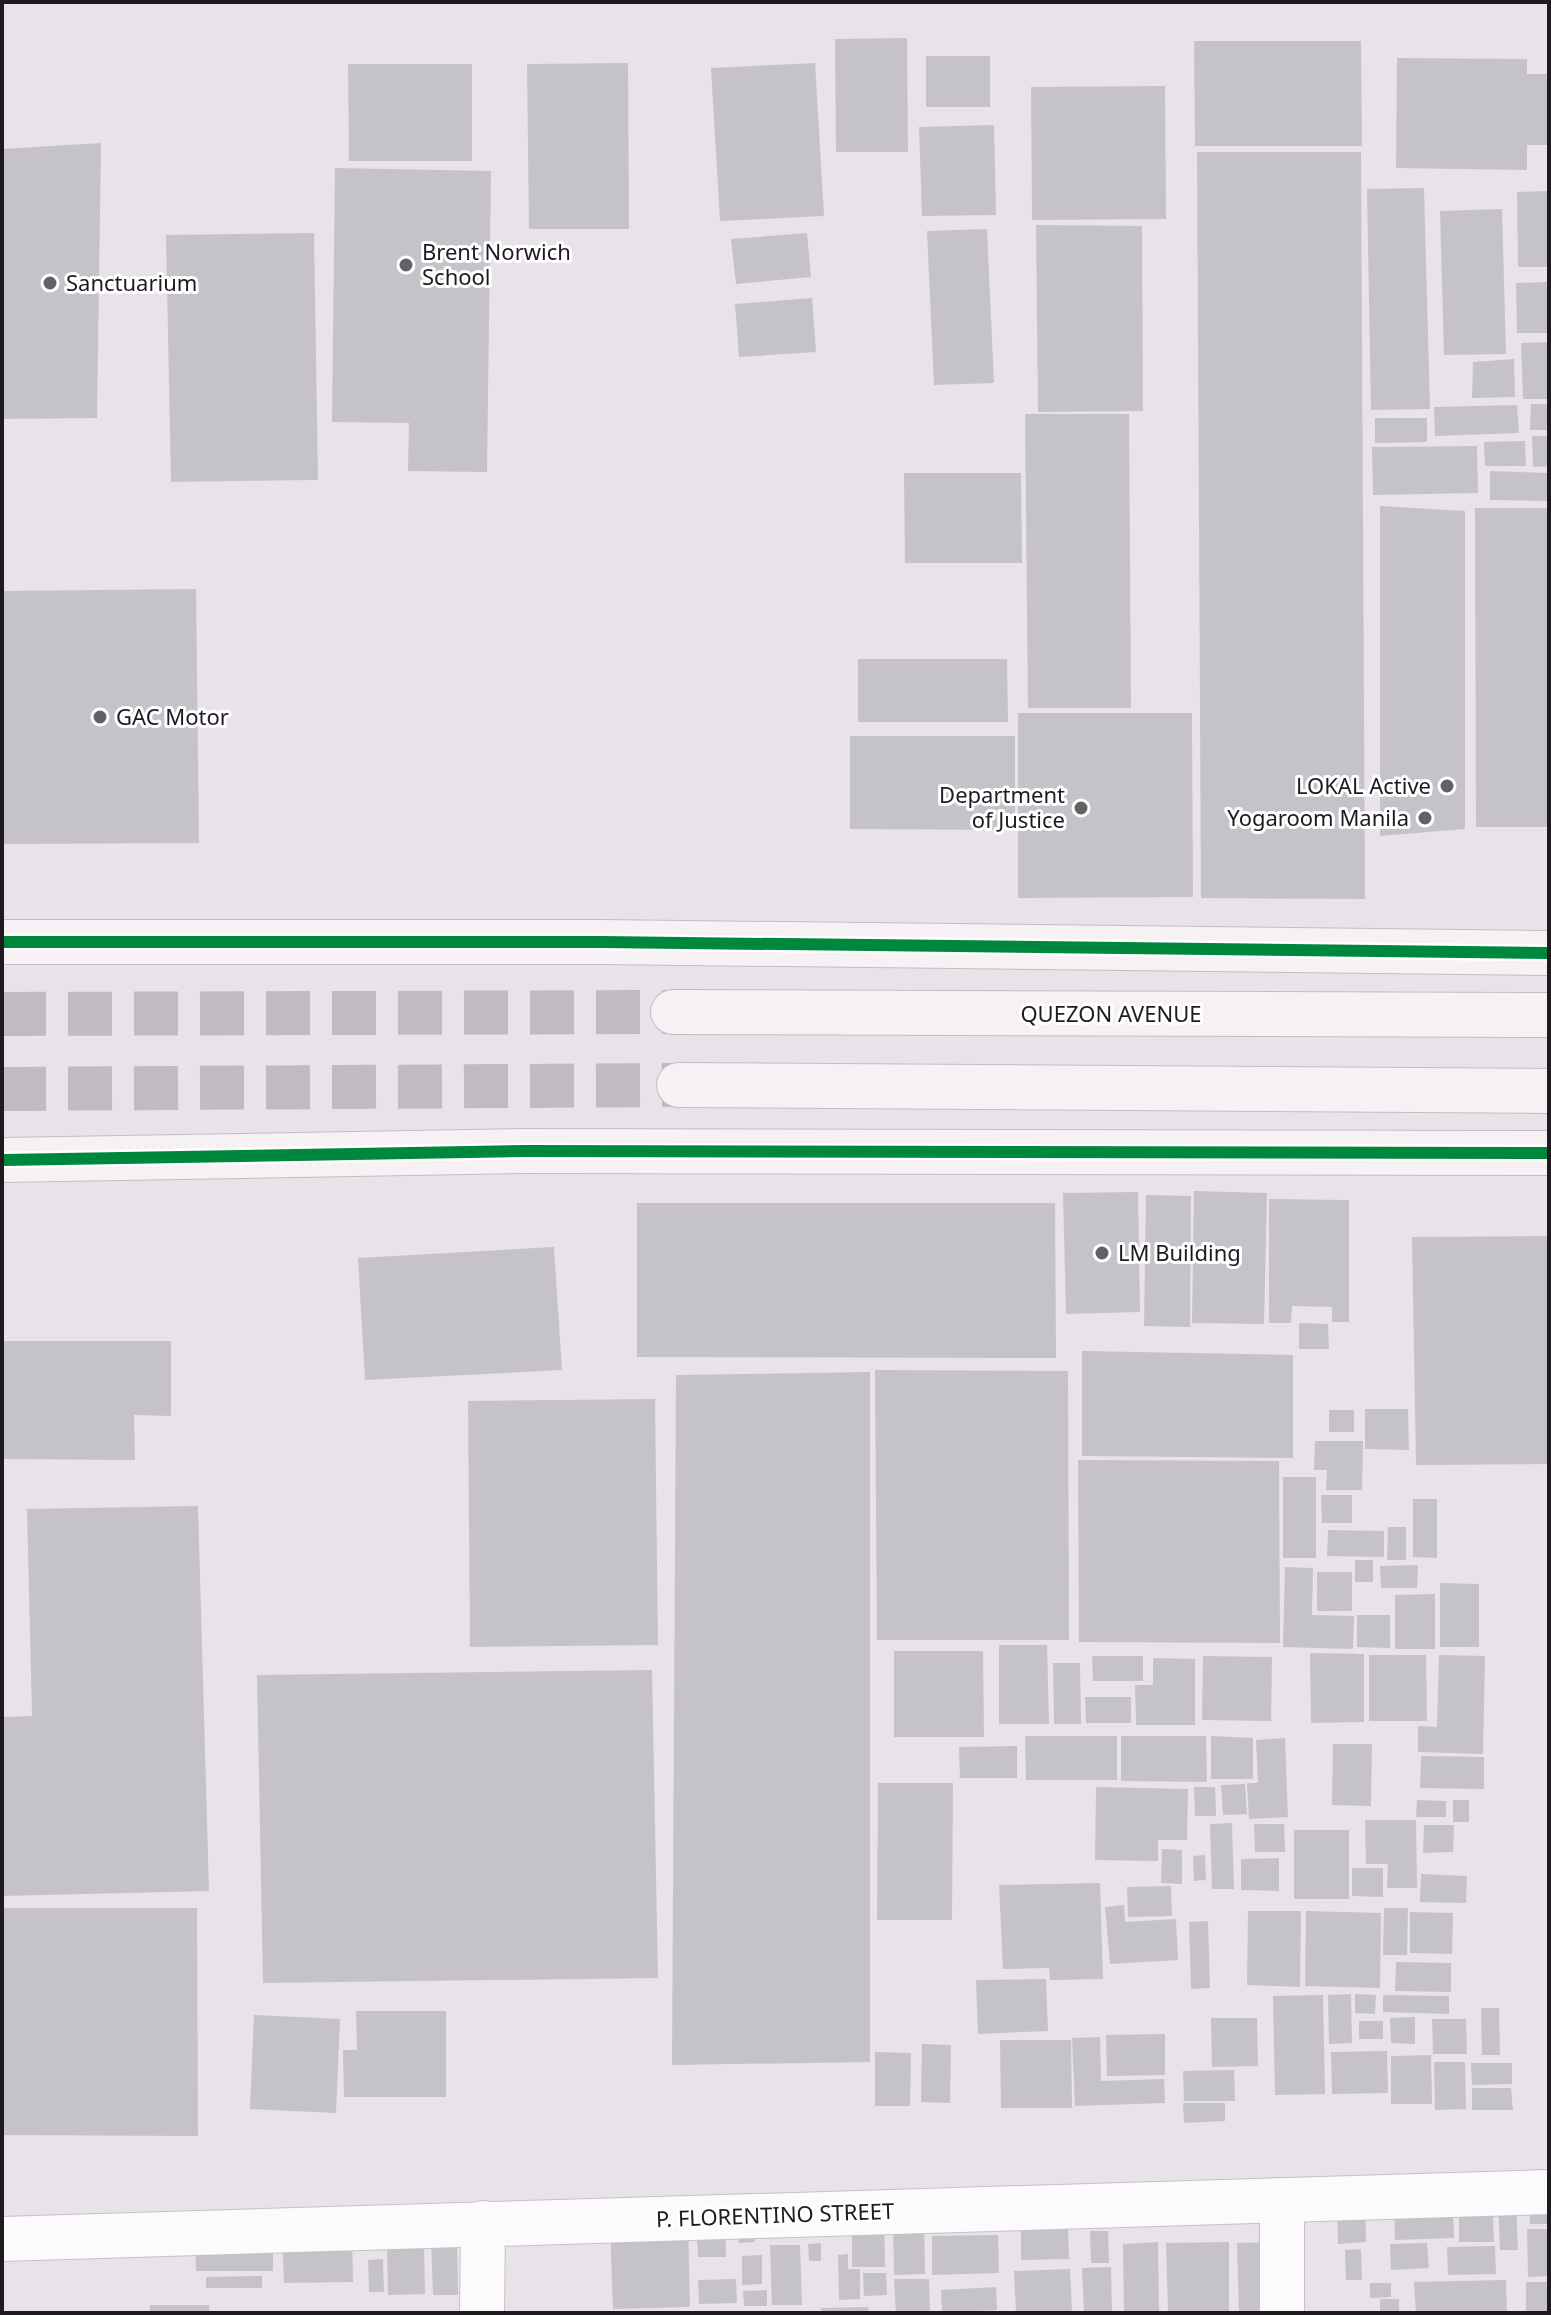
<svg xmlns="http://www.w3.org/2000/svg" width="1551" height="2315" font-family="'Noto Sans',sans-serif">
  <rect width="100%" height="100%" fill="#e9e2ea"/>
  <g fill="#c6c2c9">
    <path d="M907,38L908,152H836L835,39Z"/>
    <path d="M1194,41H1361L1362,146H1195Z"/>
    <rect x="926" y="56" width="64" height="51"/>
    <path d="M1397,58L1527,59V74H1549V145H1527V170L1396,168Z"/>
    <path d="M628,63L629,229H529L527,64Z"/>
    <path d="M815,63L824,216L720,221L711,68Z"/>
    <path d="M348,64H472V161H349Z"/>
    <path d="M1165,86L1166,219L1032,220L1031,87Z"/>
    <path d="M994,125L996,215L922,216L919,127Z"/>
    <path d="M101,143L97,418L2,419V149Z"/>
    <path d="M1197,152H1361L1365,899L1201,898Z"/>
    <path d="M335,168L491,171L487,472L408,471L409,423L332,422Z"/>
    <path d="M1424,188L1430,409L1371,410L1367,189Z"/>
    <path d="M1549,191V267H1518L1517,192Z"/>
    <path d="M1502,209L1506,354L1444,355L1440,211Z"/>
    <path d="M1036,225L1142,226L1143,411L1038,412Z"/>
    <path d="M987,229L994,383L934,385L927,231Z"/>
    <path d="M314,233L318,480L171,482L166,235Z"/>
    <path d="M807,233L811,277L736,284L731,239Z"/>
    <path d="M1549,282V333H1517L1516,283Z"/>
    <path d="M812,298L816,352L739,357L735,304Z"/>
    <path d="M1549,342V399H1523L1521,343Z"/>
    <path d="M1514,359L1515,397L1472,398L1473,362Z"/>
    <path d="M1531,404H1549V430H1530Z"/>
    <path d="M1517,405L1519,433L1435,436L1434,407Z"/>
    <path d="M1025,414H1129L1131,708H1028Z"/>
    <path d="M1375,418H1427V442L1375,443Z"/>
    <path d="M1532,436H1549V466L1533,467Z"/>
    <path d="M1525,441L1526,466H1485L1484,442Z"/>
    <path d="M1477,446L1478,493L1373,495L1372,447Z"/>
    <path d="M1490,471L1549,473V501L1490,500Z"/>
    <path d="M904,473H1021L1022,563H905Z"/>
    <path d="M1380,506L1465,511V829L1380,836Z"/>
    <path d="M1475,508H1549V827H1476Z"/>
    <path d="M196,589L199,843L2,844V591Z"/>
    <path d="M858,659H1007L1008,722H858Z"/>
    <path d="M1018,713H1192L1193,897L1018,898Z"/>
    <path d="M850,736H1015V830L850,829Z"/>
    <path d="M1194,1191L1267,1193L1264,1324L1192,1323Z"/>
    <path d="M1138,1192L1140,1312L1066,1314L1063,1193Z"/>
    <path d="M1146,1195L1191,1196L1190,1327L1144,1326Z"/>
    <path d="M1269,1199L1349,1200V1322H1332V1307L1292,1306L1291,1323H1269Z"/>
    <path d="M637,1203H1055L1056,1358L637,1357Z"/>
    <path d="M1549,1236V1464L1416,1465L1412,1237Z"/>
    <path d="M554,1247L562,1370L365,1380L358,1258Z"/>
    <path d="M1299,1323L1328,1324L1329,1349H1299Z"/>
    <path d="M2,1341H171V1416L134,1415L135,1460L2,1459Z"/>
    <path d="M1082,1351L1293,1355V1458L1082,1456Z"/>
    <path d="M875,1370L1068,1371L1069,1640H877Z"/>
    <path d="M870,1372V2062L672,2065L676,1375Z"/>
    <path d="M655,1399L658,1645L470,1647L468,1401Z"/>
    <path d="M1365,1409H1408L1409,1450L1365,1449Z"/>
    <rect x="1329" y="1410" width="25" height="22"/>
    <path d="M1315,1441H1363L1362,1490H1326L1327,1470H1314Z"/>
    <path d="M1078,1460L1279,1461L1280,1643L1079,1642Z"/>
    <rect x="1283" y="1477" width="33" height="81"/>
    <path d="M1321,1495H1352V1523H1322Z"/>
    <path d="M1413,1499H1437V1558L1413,1557Z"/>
    <path d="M198,1506L209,1891L2,1896V1717L32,1716L27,1509Z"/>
    <path d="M1388,1527H1406V1560H1387Z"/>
    <path d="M1328,1530L1384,1531V1557L1327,1556Z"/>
    <rect x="1355" y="1560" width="18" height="22"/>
    <path d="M1418,1565L1417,1588H1381L1380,1566Z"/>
    <path d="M1285,1567L1313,1568L1312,1615L1354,1616L1353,1649L1283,1647Z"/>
    <rect x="1317" y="1572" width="35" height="39"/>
    <path d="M1440,1583L1479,1584V1647H1440Z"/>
    <path d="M1435,1594V1649H1395V1595Z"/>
    <path d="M1357,1615H1390V1648L1357,1647Z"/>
    <path d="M999,1645H1047L1049,1724H999Z"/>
    <path d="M894,1651H983L984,1737H894Z"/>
    <path d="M1310,1653L1364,1654V1722L1311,1723Z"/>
    <path d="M1369,1655H1426L1427,1721H1369Z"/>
    <path d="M1439,1655L1485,1656L1483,1754L1418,1752V1726L1437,1727Z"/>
    <path d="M1092,1656H1143V1681H1093Z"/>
    <path d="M1203,1656L1272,1657L1271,1721L1202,1720Z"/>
    <path d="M1153,1658L1195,1659V1725H1136L1135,1685H1153Z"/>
    <path d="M1053,1663H1080L1081,1724H1054Z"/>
    <path d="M652,1670L658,1978L263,1983L257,1675Z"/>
    <path d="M1085,1697H1131V1723H1086Z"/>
    <path d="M1025,1736H1117V1780H1026Z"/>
    <path d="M1121,1736H1206L1207,1782L1121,1781Z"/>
    <path d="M1211,1736L1253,1738V1779H1211Z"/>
    <path d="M1285,1738L1288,1817L1249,1819L1247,1783H1258L1256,1740Z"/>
    <path d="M1333,1744H1372L1371,1806L1332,1805Z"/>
    <path d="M1017,1746V1778H960L959,1747Z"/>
    <path d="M1421,1756L1484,1757V1789L1420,1788Z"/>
    <path d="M878,1783H953L952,1920H877Z"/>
    <path d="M1245,1784L1247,1814L1223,1815L1221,1785Z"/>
    <path d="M1096,1787L1188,1789L1187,1840H1158V1861L1095,1860Z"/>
    <path d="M1194,1787H1215L1216,1816H1195Z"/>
    <path d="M1417,1800L1446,1801V1817H1416Z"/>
    <rect x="1453" y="1800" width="16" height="22"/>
    <path d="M1365,1820H1416L1417,1888H1387L1388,1864H1366Z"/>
    <path d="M1232,1823L1234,1889H1212L1210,1824Z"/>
    <path d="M1254,1824H1284L1285,1852H1255Z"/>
    <path d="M1424,1825H1454L1453,1852L1423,1853Z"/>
    <rect x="1294" y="1830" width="55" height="69"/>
    <path d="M1162,1849L1182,1850V1884L1161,1883Z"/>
    <path d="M1205,1855L1206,1880L1194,1881L1193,1856Z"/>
    <path d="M1279,1858V1891L1241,1890V1859Z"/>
    <path d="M1352,1868H1383V1897L1352,1896Z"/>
    <path d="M1421,1874L1467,1876L1466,1903L1420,1902Z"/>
    <path d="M1100,1883L1103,1979L1050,1980L1049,1968L1003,1969L999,1885Z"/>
    <path d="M1171,1886L1172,1916L1128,1917L1127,1887Z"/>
    <path d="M1124,1905L1125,1922L1176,1919L1178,1960L1110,1964L1105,1907Z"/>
    <path d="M2,1908H197L198,2136L2,2135Z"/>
    <path d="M1384,1908H1408L1407,1955H1383Z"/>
    <path d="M1248,1911H1301L1300,1987L1247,1985Z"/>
    <path d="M1306,1911L1381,1913L1380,1988L1305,1986Z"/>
    <path d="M1410,1912L1453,1913L1452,1954L1410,1953Z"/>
    <path d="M1208,1921L1210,1988L1191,1989L1189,1922Z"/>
    <path d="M1396,1962L1451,1963V1992L1395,1991Z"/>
    <path d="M1046,1979L1048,2031L978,2034L976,1980Z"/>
    <path d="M1351,1994L1352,2043L1329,2044L1328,1995Z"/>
    <path d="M1355,1994L1376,1995L1375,2014L1355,2013Z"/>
    <path d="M1323,1995L1325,2094L1275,2095L1273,1996Z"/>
    <path d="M1383,1995L1449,1996V2014L1383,2012Z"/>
    <path d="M1481,2008H1499L1500,2055H1482Z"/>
    <path d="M356,2011H446V2097H344L343,2050H357Z"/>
    <path d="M254,2015L340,2019L336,2113L250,2109Z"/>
    <path d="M1415,2017V2044L1391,2043L1390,2018Z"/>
    <path d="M1211,2018H1257L1258,2066L1212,2067Z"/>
    <path d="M1432,2019H1466L1467,2054H1433Z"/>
    <rect x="1359" y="2021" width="24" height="18"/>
    <path d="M1165,2034V2075L1107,2076L1106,2035Z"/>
    <path d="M1100,2037L1101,2081L1164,2079L1165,2103L1075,2106L1072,2038Z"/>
    <path d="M1000,2040H1071L1072,2108H1001Z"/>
    <path d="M922,2044L951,2045L950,2103L921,2102Z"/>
    <path d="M1387,2051L1388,2093L1332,2094L1331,2052Z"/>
    <path d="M875,2052L911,2053L910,2106H875Z"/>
    <path d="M1431,2055L1432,2104H1391V2056Z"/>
    <path d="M1434,2062H1465L1466,2109L1435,2110Z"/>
    <path d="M1471,2063H1512V2084L1472,2085Z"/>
    <path d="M1234,2070L1235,2101H1184L1183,2071Z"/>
    <path d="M1472,2088H1511L1513,2110H1472Z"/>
    <path d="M1183,2103H1225V2121L1184,2123Z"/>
    <path d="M1528,2198H1549V2224H1530Z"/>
    <path d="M1516,2199L1518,2250H1500L1498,2200Z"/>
    <path d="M1365,2201L1366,2242L1338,2244L1337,2202Z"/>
    <path d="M1453,2211L1454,2238L1395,2240L1394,2213Z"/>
    <path d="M884,2212L885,2267H852V2214Z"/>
    <path d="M1459,2216H1493L1494,2242H1459Z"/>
    <path d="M696,2218H725L726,2257H698Z"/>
    <path d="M924,2219L925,2274L894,2275L893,2220Z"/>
    <path d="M688,2221L690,2307L613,2309L610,2223Z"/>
    <path d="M738,2224H754L755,2242L739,2243Z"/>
    <path d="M1068,2228L1069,2259L1021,2260V2229Z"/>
    <path d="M1527,2229H1549V2276L1528,2277Z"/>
    <path d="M1090,2231H1108L1109,2263H1091Z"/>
    <path d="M352,2234L353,2282L284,2283L282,2236Z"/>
    <path d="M998,2235L999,2273L932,2275V2236Z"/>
    <path d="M273,2238V2271H196L195,2239Z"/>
    <path d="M457,2240L458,2295H433L431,2241Z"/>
    <path d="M387,2242H424L425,2294L388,2295Z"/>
    <path d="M1158,2242L1159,2313H1124L1123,2244Z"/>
    <path d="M1229,2242V2313H1168L1166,2243Z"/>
    <path d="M1273,2242L1274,2313H1239L1237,2243Z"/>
    <path d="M821,2243V2261H809L808,2244Z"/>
    <path d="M1427,2243L1429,2268L1391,2270L1390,2244Z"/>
    <path d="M770,2245H800L802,2305H772Z"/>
    <path d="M1495,2246L1496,2274L1448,2275L1447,2247Z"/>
    <path d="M1361,2249L1362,2280H1346L1345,2250Z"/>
    <path d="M848,2254V2269H860V2299L839,2300L838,2255Z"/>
    <path d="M762,2255V2284L742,2285V2256Z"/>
    <path d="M383,2259L384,2292H369L368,2260Z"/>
    <path d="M1111,2267L1112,2313H1084L1082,2268Z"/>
    <path d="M1070,2269L1072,2313H1016L1014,2271Z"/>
    <path d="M863,2273H886L887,2295L864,2296Z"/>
    <path d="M262,2276V2288H206V2277Z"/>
    <path d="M736,2279L737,2303L699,2304L698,2280Z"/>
    <path d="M894,2279H929L930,2313H896Z"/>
    <path d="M1506,2280L1507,2313H1416L1414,2282Z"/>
    <rect x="1526" y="2282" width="23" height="31"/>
    <path d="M1370,2283H1391V2297L1370,2298Z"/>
    <path d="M996,2287L997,2310L942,2313L941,2290Z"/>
    <path d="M767,2290V2306H744L743,2291Z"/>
    <rect x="1380" y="2299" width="19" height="14"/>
    <path d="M150,2305H209L210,2313H150Z"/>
    <path d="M868,2307L869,2313H821V2308Z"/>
  </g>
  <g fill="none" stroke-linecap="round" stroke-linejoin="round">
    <g stroke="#c0bac1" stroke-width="44" stroke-dasharray="44 22" stroke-linecap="butt">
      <path d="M2,1014L673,1012"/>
      <path d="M2,1089L679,1085"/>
    </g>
    <g stroke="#c6c0c6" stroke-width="46">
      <g id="minor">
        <path d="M1282,2200V2313"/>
        <path d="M2,2239L1549,2192"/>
        <path d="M482,2313L483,2223"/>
      </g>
    </g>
    <g stroke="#c1bec2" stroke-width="46">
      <g id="primary">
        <path d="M2,942H602L1549,953"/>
        <path d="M673,1012L1549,1015"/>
        <path d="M679,1085L1549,1091"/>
        <path d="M2,1160L526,1151L1549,1153"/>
      </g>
    </g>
    <use href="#minor" stroke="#fcfbfc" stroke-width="44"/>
    <use href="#primary" stroke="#f6f1f2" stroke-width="44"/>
    <g stroke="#fff" stroke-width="17">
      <g id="cycleway">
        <path d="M2,942H602L1549,953"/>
        <path d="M2,1160L526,1151L1549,1153"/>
      </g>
    </g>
    <use href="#cycleway" stroke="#00873e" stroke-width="12"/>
  </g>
  <g fill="#656066" stroke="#fff" stroke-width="3">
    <circle cx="406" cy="265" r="8"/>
    <circle cx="50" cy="283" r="8"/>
    <circle cx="100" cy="717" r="8"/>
    <circle cx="1447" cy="786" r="8"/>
    <circle cx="1081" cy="808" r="8"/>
    <circle cx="1425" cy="818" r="8"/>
    <circle cx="1102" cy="1253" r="8"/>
  </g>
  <g text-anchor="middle" stroke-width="6" stroke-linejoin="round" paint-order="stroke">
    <g font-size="22" fill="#1e1a1f" stroke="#fff" text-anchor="start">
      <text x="422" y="260">Brent Norwich<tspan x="422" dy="25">School</tspan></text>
      <text x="66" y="291">Sanctuarium</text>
      <text x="116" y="725">GAC Motor</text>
      <text x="1431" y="794" text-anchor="end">LOKAL Active</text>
      <text x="1065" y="803" text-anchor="end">Department<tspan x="1065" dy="25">of Justice</tspan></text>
      <text x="1409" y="826" text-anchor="end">Yogaroom Manila</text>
      <text x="1118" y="1261">LM Building</text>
    </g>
    <g font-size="22" fill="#1e1a1f" stroke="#fff">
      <text x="1111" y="1022">QUEZON AVENUE</text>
      <text transform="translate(775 2215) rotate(-2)" y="8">P. FLORENTINO STREET</text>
    </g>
  </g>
  <rect width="1551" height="2315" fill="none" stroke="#1e1a1f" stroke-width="8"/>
</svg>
